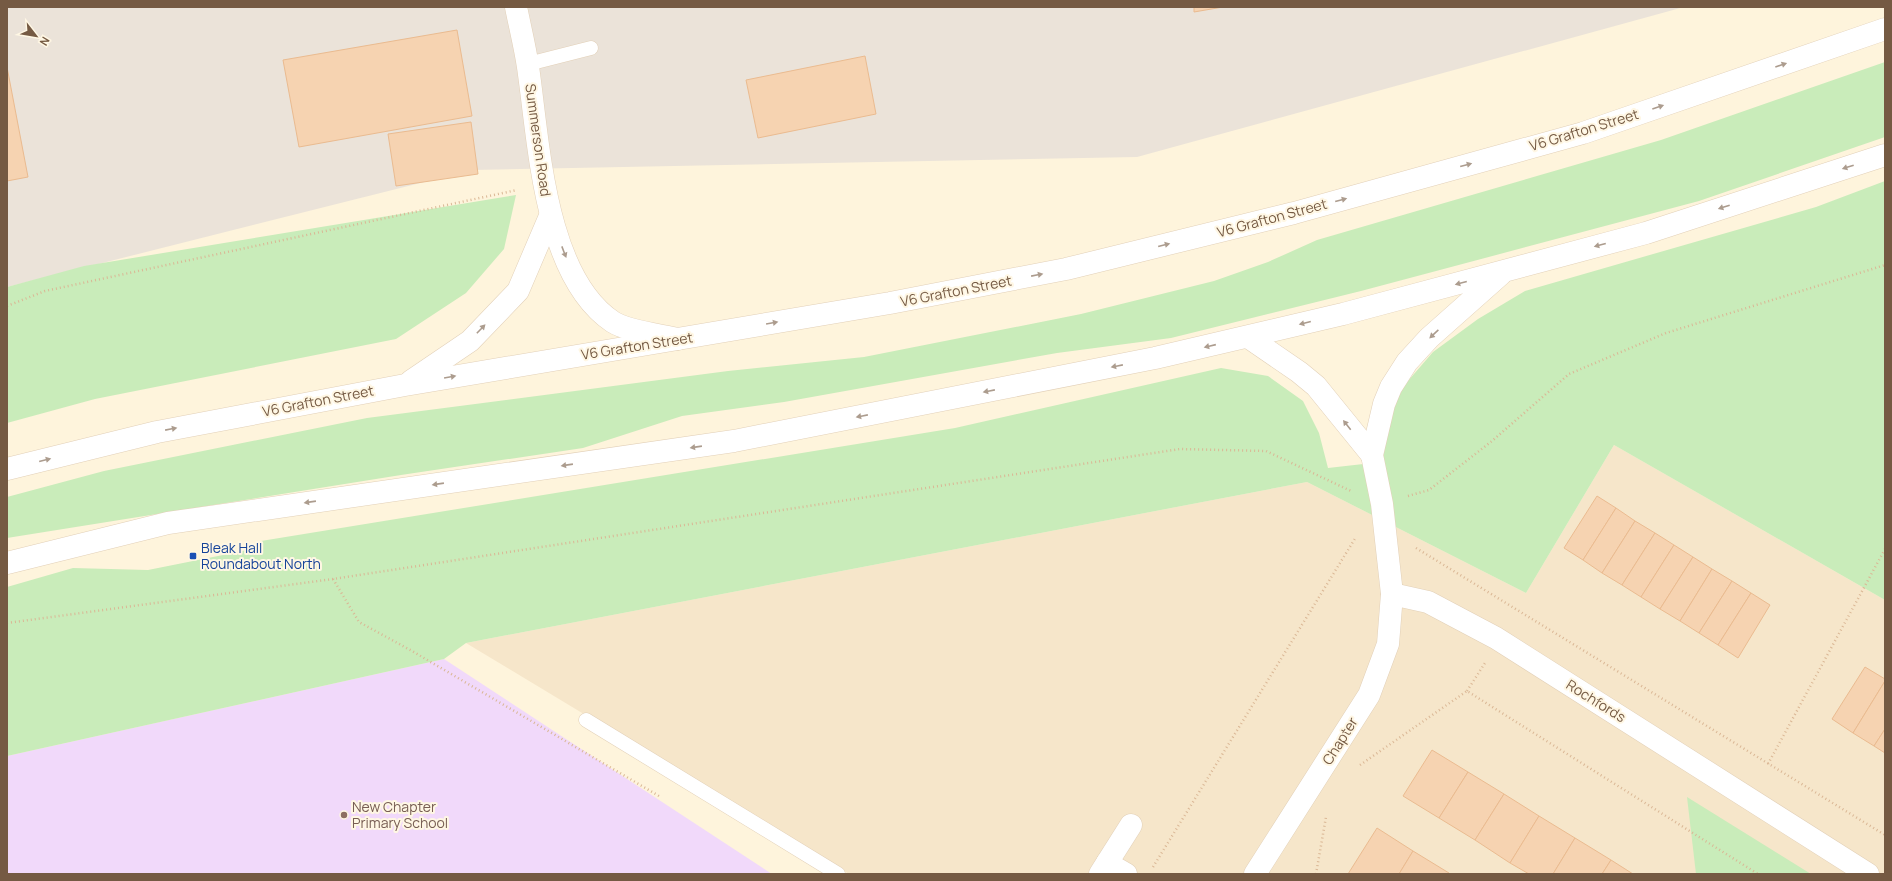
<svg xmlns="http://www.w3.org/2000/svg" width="1892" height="881" font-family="Manrope,sans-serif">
  <rect width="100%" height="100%" fill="#fef4dc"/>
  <path fill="#f6e6ca" d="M1614,445L1885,600V874H849L466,643L1307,482L1526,593Z"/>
  <path fill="#ebe3d9" d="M7,7H1684L1137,157L472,170L7,287Z"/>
  <path fill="#f1d9fa" d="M444,659L772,874H7V756Z"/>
  <g fill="#c9ecba">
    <path d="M1885,62V137L1699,201L1361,291L1171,338L1057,353L784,402L682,416L583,448L401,475L7,538V497L104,471L367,418L728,371L864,357L1081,314L1214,281L1268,262L1317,240L1661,140Z"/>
    <path d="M1885,181V600L1614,445L1526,593L1307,482L466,643L444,659L7,756V587L73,568L148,570L243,551L261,541L955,428L1221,368L1268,376L1303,401L1319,433L1328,468L1381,462L1386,431L1401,389L1433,352L1478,319L1525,291L1816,207Z"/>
    <path d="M516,195L504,249L466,293L396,339L95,399L7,423V287L84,266Z"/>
    <path d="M1687,797L1811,874H1696Z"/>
  </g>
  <g fill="#f6d3b1" stroke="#eabb90">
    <path d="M1194,7H1223L1194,12Z"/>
    <path d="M457,30L472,116L299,147L283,60Z"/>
    <path d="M865,56L876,114L758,138L746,80Z"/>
    <path d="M7,67L28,177L7,181Z"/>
    <path d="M471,122L478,174L396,186L388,134Z"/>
    <path d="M1597,496L1616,508L1583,560L1564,548Z"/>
    <path d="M1616,508L1635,521L1602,573L1583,560Z"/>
    <path d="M1635,521L1655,533L1622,585L1602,573Z"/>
    <path d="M1655,533L1674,545L1641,597L1622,585Z"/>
    <path d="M1674,545L1693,557L1660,609L1641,597Z"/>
    <path d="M1693,557L1712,569L1680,621L1660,609Z"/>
    <path d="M1712,569L1732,581L1699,633L1680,621Z"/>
    <path d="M1732,581L1751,593L1718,645L1699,633Z"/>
    <path d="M1751,593L1770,605L1738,658L1718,645Z"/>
    <path d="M1865,667L1885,679V681L1853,733L1832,719Z"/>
    <path d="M1885,681V729L1874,746L1853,733Z"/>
    <path d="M1885,729V753L1874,746Z"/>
    <path d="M1432,750L1468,772L1439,818L1403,796Z"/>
    <path d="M1468,772L1504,794L1475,840L1439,818Z"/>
    <path d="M1504,794L1539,816L1510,863L1475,840Z"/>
    <path d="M1539,816L1575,838L1553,874H1529L1510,863Z"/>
    <path d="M1377,828L1413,851L1399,874H1348Z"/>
    <path d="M1575,838L1611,860L1602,874H1553Z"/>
    <path d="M1413,851L1449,873V874H1399Z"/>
    <path d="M1611,860L1633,874H1602Z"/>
  </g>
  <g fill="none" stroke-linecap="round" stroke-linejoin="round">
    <g stroke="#e2d0b8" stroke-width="15">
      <g id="service">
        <path d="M528,64L591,48"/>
        <path d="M586,720L838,874"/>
      </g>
    </g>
    <g stroke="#e2d0b8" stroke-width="23">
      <g id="minor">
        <path d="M516,7C520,27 525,47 528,67C539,142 544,276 613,322C627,331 661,335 678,339"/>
        <path d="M1392,594L1428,602L1496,638L1868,874"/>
        <path d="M1107,863L1126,874"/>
        <path d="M1100,874L1131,825"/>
      </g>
    </g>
    <g stroke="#e2d0b8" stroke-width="23">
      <g id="tertiary">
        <path d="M1248,337L1299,372L1316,386L1372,455"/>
        <path d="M411,381L470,341L518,291L550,216"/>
        <path d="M7,469L157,432L405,385L890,303L1066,269L1294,213L1583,133L1885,29"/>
        <path d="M7,563L168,523L734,441L1155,358L1343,314L1646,233L1885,155"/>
        <path d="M1255,874L1369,695L1388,644L1392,594L1382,504L1372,455L1384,404L1391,387L1407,362L1429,338L1500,275"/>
      </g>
    </g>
    <g stroke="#dab795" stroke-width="2.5" stroke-dasharray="1 3" stroke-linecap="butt">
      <path d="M7,306L45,291L517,190"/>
      <path d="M1408,496L1429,490L1492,441L1569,374L1666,333L1885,265"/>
      <path d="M1416,548L1885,835"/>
      <path d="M333,579L359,622L412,651L659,796"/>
      <path d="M7,623L333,579L1180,449L1266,451L1351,491"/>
      <path d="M1467,691L1485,663"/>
      <path d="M1768,764L1885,549"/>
      <path d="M1360,765L1467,691L1758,874"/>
      <path d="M1153,867L1356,537"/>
      <path d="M1316,874L1326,817"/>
    </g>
    <use href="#service" stroke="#fff" stroke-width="14"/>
    <use href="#minor" stroke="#fff" stroke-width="22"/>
    <use href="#tertiary" stroke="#fff" stroke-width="22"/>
  </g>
  <defs><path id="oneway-solid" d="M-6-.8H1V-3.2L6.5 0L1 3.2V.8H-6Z"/></defs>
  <g fill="#ac9c8e">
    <use href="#oneway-solid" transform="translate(1781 65) rotate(-19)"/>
    <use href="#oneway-solid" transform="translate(1658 107) rotate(-19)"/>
    <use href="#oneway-solid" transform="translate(1466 165) rotate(-15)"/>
    <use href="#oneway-solid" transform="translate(1848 167) rotate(162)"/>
    <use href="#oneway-solid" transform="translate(1341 200) rotate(-15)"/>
    <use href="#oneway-solid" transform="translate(1724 207) rotate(162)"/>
    <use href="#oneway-solid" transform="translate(1164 245) rotate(-14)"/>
    <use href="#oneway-solid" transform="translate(1600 245) rotate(165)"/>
    <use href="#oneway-solid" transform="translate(564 252) rotate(69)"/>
    <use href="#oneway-solid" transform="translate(1037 275) rotate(-11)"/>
    <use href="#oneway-solid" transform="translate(1461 283) rotate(165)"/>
    <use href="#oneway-solid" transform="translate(772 323) rotate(-10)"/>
    <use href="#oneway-solid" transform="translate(1305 323) rotate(166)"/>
    <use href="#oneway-solid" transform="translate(481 329) rotate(-46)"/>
    <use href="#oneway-solid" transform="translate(1434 334) rotate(137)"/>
    <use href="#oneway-solid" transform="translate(1210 346) rotate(167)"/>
    <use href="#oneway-solid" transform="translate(1117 366) rotate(169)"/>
    <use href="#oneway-solid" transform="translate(450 377) rotate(-10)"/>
    <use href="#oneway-solid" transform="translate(989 391) rotate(169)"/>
    <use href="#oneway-solid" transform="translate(862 416) rotate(169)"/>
    <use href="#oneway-solid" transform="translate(1347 425) rotate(-128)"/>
    <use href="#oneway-solid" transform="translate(171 429) rotate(-11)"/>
    <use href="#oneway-solid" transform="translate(696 447) rotate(172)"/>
    <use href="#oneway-solid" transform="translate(45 460) rotate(-14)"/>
    <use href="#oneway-solid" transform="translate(567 465) rotate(172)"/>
    <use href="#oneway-solid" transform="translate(438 484) rotate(172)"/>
    <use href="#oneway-solid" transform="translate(310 502) rotate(172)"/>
  </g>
  <rect fill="#1a4fb4" stroke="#fff7e4" stroke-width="1.5" x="189" y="552" width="8" height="8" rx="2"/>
  <circle fill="#8d6e63" stroke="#fff7e4" stroke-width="1.5" cx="344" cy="815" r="4"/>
  <g text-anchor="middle" stroke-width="4" stroke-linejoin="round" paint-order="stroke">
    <g font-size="14" fill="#755a43" stroke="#fff7e4">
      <text transform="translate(1584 130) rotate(-17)" y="5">V6 Grafton Street</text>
      <text transform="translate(538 140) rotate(82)" y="5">Summerson Road</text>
      <text transform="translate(1272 218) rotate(-15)" y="5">V6 Grafton Street</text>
      <text transform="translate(956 291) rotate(-11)" y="5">V6 Grafton Street</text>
      <text transform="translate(637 346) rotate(-9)" y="5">V6 Grafton Street</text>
      <text transform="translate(318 401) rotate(-11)" y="5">V6 Grafton Street</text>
      <text transform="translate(1596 701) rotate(32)" y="5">Rochfords</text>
      <text transform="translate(1340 741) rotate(-58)" y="5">Chapter</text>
    </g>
    <g font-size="14" fill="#164399" stroke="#fff7e4" text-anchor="start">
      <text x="201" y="553">Bleak Hall<tspan x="201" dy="16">Roundabout North</tspan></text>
    </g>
    <g font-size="14" fill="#785e54" stroke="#fff7e4" text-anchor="start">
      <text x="352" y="812">New Chapter<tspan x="352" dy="16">Primary School</tspan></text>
    </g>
  </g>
  <rect width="1892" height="881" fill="none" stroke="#755a43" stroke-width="16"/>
  <g transform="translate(36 36) rotate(121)" stroke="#fff7e4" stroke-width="3" paint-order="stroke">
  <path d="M0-3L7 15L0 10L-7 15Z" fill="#755a43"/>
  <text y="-6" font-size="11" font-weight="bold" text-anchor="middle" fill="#755a43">N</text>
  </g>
</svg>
